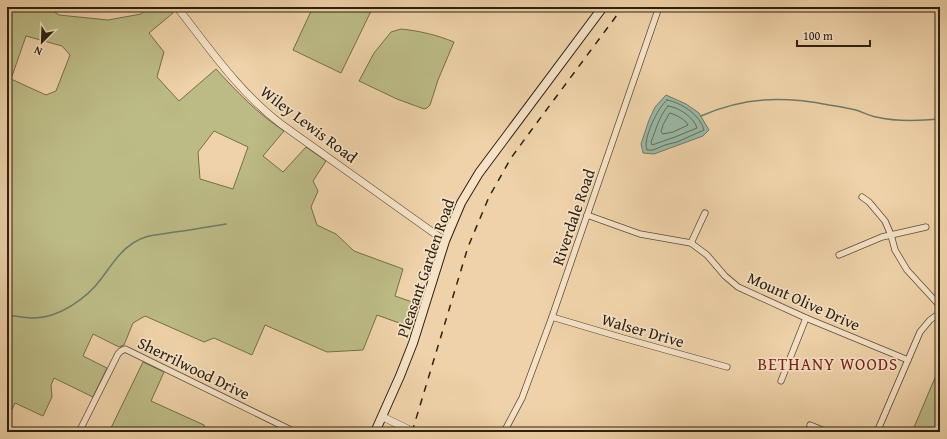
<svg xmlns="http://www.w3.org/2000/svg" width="947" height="439" font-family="'Gentium Book Plus',serif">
  <rect width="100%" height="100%" fill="#efd2a9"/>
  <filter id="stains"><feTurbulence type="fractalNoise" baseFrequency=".005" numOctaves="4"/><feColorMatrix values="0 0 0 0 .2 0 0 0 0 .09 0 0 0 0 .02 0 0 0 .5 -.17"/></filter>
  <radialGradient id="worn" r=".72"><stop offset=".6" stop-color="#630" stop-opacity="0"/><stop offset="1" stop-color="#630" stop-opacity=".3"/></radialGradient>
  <g fill="#bcbb86" stroke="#746e4b" fill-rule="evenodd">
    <path d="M7,7H47L59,15L108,20L141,14L149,7H169L173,13L149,33L164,52L157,77L179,101L216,69C238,93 257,113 284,131L263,156L283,172L306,147L326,161L313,181L318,191L311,207L317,225L336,234L354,251L403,269L395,296L421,305L413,328L377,315L363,350L327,352L265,325L252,355L214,338L204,342L145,316L133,323L124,345L119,347L93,334L83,356L107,368L93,397L54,378L51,385L52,397L43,416L15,403L7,420ZM26,36L62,46L70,55L56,91L46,95L11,79ZM214,131L248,147L233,189L200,179L198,152Z"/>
    <path d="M313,7H373L341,73L293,50Z"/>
    <path d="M401,29C420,31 437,35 454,42L438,80L430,105L427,108L424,109L397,99L359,81L374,53L391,32Z"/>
    <path d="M143,362L164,372L151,401L204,425L206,432H109Z"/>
    <path d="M940,366V432H912Z"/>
  </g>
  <path fill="#9ab8a5" stroke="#6e7b69" d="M666,95L686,104L699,113L709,130L703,136L654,154L643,153L641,144L649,120L655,107Z"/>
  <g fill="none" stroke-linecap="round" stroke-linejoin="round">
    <g stroke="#636c5a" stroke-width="1">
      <path d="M667,100C682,103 700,115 704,130L677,142L665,145L653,150H647C642,140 658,107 667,100Z"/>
      <path d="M668,106C678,107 694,117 697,128L675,137L652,145L651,142C656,130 659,116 668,106Z"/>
      <path d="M670,113C676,115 685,119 688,125L673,132L663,134L661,132L663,125Z"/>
    </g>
    <g stroke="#6e7b69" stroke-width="1.5">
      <path d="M701,116C744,97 783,96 829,105C838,106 847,108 856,110C863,112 869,116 876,117C897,122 919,121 940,119"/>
      <path d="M7,315C16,316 25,318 34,318C59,318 87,298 101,279C111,266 119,252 133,243C145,235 155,235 168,233C187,231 206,227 226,224"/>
    </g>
    <g stroke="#5d4c36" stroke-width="7">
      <g id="minor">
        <path d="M862,197L869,202L885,221L891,235L895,250L907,270L940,306"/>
        <path d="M587,215L640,234L691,243L707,255L725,276L738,287L806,318L908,360"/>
        <path d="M691,243L705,213"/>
        <path d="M839,255L882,237L926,227"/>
        <path d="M552,317L623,338L727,367"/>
        <path d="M781,381L806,318"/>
        <path d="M810,425L827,432"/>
        <path d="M79,432L118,354L121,351L125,349L295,432"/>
        <path d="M504,432L522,398L552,317L659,7"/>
        <path d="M877,432L920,332L930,320L940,313"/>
      </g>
    </g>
    <g stroke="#5d4c36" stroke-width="8">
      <g id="tertiary">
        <path d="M177,7C209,48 239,92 281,124L445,241"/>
        <path d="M383,417L414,432"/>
      </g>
    </g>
    <g stroke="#2c2010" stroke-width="10">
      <path id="secondary" d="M375,432L400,376L413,343L445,241L461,203L479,173L603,7"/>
    </g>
    <use href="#minor" stroke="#f5e2c7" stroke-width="5.5"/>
    <use href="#tertiary" stroke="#f5e2c7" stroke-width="7"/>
    <use href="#secondary" stroke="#f5e2c7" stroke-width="8"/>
    <path stroke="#2c2010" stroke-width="1.5" stroke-dasharray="7 7" stroke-linecap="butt" d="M412,432L468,247L489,197L511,158L530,132L623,7"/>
  </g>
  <g text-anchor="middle" stroke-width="3.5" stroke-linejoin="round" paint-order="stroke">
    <g font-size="16" fill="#2c2010" stroke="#f5e2c7">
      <text transform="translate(309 124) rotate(37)" y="6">Wiley Lewis Road</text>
      <text transform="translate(573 217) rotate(-71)" y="6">Riverdale Road</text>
      <text transform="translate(425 268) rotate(-71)" y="6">Pleasant Garden Road</text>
      <text transform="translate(804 301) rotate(24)" y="6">Mount Olive Drive</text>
      <text transform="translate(643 330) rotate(16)" y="6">Walser Drive</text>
      <text transform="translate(194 368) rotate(26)" y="6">Sherrilwood Drive</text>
    </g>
    <g font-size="17" letter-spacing="1" fill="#7a1f14" stroke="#f5e2c7">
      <text x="828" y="370">BETHANY WOODS</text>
    </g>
  </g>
  <rect width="947" height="439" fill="none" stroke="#efd2a9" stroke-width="24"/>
  <rect x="8" y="8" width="931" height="423" fill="none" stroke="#2c2010" stroke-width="2"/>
  <rect x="12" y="12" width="923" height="415" fill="none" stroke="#2c2010"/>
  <g transform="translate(42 42) rotate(203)" stroke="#f5e2c7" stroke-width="3" paint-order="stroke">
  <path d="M0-3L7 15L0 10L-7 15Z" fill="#2c2010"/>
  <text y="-6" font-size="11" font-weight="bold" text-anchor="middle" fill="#2c2010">N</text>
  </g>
  <path d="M797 40v6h73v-6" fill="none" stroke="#2c2010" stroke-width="2"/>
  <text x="803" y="40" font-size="12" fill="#2c2010" stroke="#f5e2c7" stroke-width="3" paint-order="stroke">100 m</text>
  <rect width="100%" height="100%" filter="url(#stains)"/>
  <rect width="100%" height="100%" fill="url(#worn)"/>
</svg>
